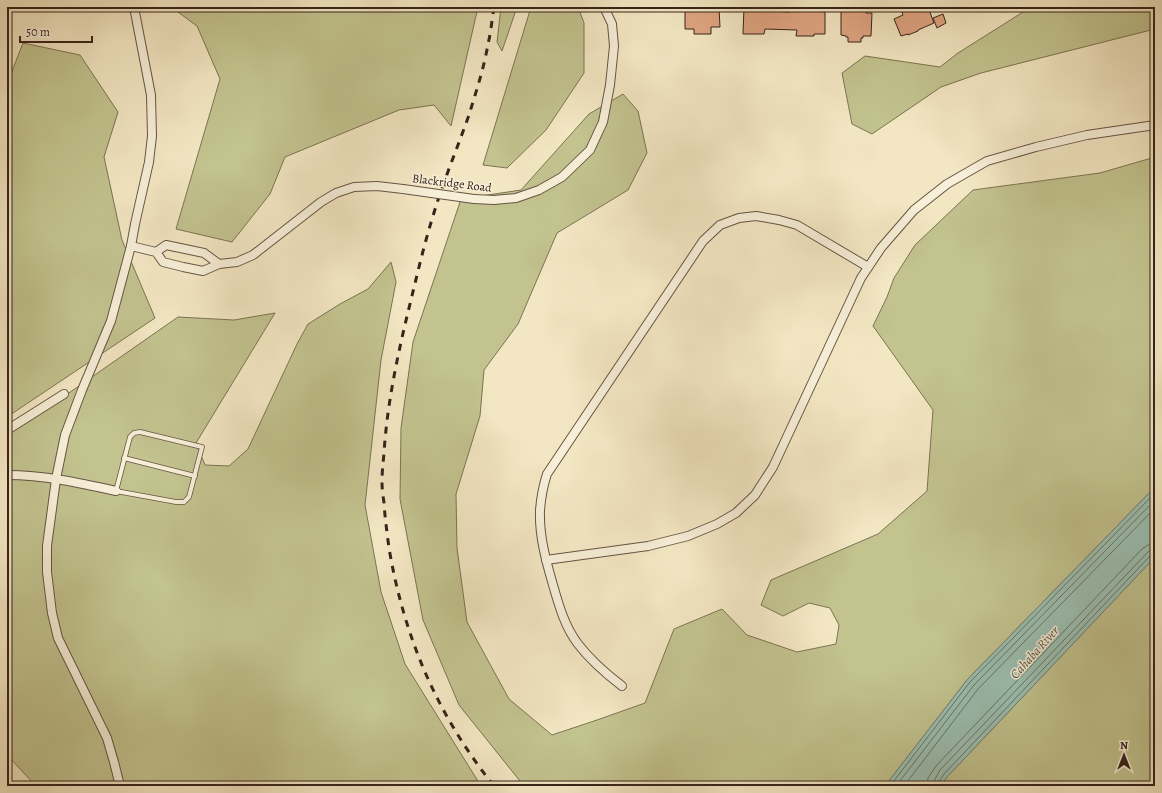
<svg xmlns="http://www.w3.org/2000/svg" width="1162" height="793" font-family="Alegreya,serif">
  <rect width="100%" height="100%" fill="#f3e7c3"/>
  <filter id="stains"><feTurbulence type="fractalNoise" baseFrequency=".005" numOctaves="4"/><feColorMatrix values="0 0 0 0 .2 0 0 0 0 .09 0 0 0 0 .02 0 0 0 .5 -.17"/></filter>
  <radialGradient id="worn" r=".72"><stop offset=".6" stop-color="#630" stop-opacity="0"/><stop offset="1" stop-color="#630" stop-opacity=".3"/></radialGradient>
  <g fill="#c2c38f" stroke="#7c7354">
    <path d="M171,7H478L451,126L434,105L399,110L285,157L270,194L232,242L176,229L220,79L197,26Z"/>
    <path d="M501,7H517L502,51L497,42Z"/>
    <path d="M531,7H578L584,23V73L546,130L507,168L483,165Z"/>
    <path d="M1031,7H1155V29L981,73L941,87L872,134L852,124L842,73L865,56L940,67L958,53Z"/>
    <path d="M23,43L80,55L118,112L104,157L122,240L155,318L7,417V84Z"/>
    <path d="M623,94L638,111L647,153L628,190L557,233L518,324L484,370L480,416L456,494L457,548L467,622L509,699L552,735L597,720L645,703L674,629L722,609L747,635L797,652L836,644L839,625L830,608L809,603L783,616L761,605L771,580L878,534L927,491L933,410L873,326L887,297L894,278L915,245L973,190L1100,173L1155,157V487L967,680L885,786H524L459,705L423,620L400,499L401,428L413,342L461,199L521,190L589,114Z"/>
    <path d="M391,262L396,282L381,360L365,505L381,592L405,664L481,786H36L7,755V434L20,427L178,317L234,320L275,313L196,443L205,465L229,466L248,449L297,344L308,324L340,304L368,289Z"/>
    <path d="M1155,557V786H941L947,777Z"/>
  </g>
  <path fill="#9bc0b3" stroke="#738176" d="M1155,487V557L947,777L941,786H885L967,680Z"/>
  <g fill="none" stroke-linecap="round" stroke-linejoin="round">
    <g stroke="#697266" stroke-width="1">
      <path d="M890,786L970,682L1155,493"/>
      <path d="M896,786L974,685L1155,500"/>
      <path d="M904,786L978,689L1155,508"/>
      <path d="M927,786L928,778L936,766L1142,549L1148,545L1155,544"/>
      <path d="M933,786L934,781L940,770L1147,553L1150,550H1155"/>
      <path d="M938,786V783L944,774L1150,556L1155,555"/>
    </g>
  </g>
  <g fill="#dfa582" stroke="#37231a">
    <path d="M685,7H709V9L719,8L720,27H711V34H694V29H685Z"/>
    <path d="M744,7H767V11L790,12V7H815V11L825,12V34H814V36H796L797,30L765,29L764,34H743Z"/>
    <path d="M841,7H858V10H866V13H872L871,36H863V38H861V42H848V37H846V36L841,35Z"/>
    <path d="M905,7H928L934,23L918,30V31L908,35V34L901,36L894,19L903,15L901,9Z"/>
    <path d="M943,14L946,23L937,28L933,18Z"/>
  </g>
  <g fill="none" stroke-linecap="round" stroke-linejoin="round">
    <g stroke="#665444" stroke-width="5.5">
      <g id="service">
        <path d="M140,432L202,447L189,497L184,502H176L116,491L130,437L134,433Z"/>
        <path d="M124,458L195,476"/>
      </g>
    </g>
    <g stroke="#665444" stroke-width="10">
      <g id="minor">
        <path d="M474,199L494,200L516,198L539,190L562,177L590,150L603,122L610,85L614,46L612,24L604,7"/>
        <path d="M131,246L156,252L163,262L183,267L203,271L219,264L237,262L253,255L321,202L336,193L354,187L377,186L403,189"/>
        <path d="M156,252L166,245L204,253L219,264"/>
        <path d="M7,430L64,394"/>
        <path d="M7,475C44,475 80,483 116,491"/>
        <path d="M546,560L648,546L688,536L717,524L736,513L755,495L773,467L861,278L881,248L914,210L947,184L987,161L1036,147L1087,135L1155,125"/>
        <path d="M622,686C605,673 591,661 578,644C565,627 559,606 553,585C546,561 539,536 540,510C541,498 543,486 547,474L703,241L720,225L739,218L756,216L779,220L797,225L868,267"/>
        <path d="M120,786L114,762L107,738L58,638L52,613L47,572V546L56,479L65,435L82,390L111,321L131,246L135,224L149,162L152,136L151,95L134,7"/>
      </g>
    </g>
    <use href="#service" stroke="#f7efd8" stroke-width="4"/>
    <use href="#minor" stroke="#f7efd8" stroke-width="8"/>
    <path stroke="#37231a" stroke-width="3" stroke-dasharray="7 7" stroke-linecap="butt" d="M494,786C437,715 404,637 389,548C387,533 385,518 384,503C383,496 382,489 382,482C382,473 383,463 384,453C387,405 397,358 408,312C416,280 423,248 433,216C443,182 457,149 469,115C476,92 484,68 488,44C491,32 492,19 494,7"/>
    <g stroke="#665444" stroke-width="10" stroke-linecap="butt">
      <path id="minor-bridge" d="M403,189L474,199"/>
    </g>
    <use href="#minor-bridge" stroke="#f7efd8" stroke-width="8"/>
  </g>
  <g text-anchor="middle" stroke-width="3" stroke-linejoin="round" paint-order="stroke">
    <g font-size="12" fill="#37231a" stroke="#f7efd8">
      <text transform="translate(452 183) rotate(7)" y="4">Blackridge Road</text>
    </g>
    <g font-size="13" font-style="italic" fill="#555248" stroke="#f7efd8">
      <text transform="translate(1034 652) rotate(-48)" y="5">Cahaba River</text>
    </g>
  </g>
  <rect width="1162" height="793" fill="none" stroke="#f3e7c3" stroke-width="24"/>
  <rect x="8" y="8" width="1146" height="777" fill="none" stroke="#37231a" stroke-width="2"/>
  <rect x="12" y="12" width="1138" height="769" fill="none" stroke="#37231a"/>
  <g transform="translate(1124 755)" stroke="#f7efd8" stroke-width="3" paint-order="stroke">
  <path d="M0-3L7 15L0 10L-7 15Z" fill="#37231a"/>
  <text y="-6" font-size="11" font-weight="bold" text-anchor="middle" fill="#37231a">N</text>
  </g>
  <path d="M20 36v6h72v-6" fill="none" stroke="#37231a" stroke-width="2"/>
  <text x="26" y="36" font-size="12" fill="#37231a" stroke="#f7efd8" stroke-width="3" paint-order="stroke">50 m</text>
  <rect width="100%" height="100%" filter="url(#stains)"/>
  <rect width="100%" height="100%" fill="url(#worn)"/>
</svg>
